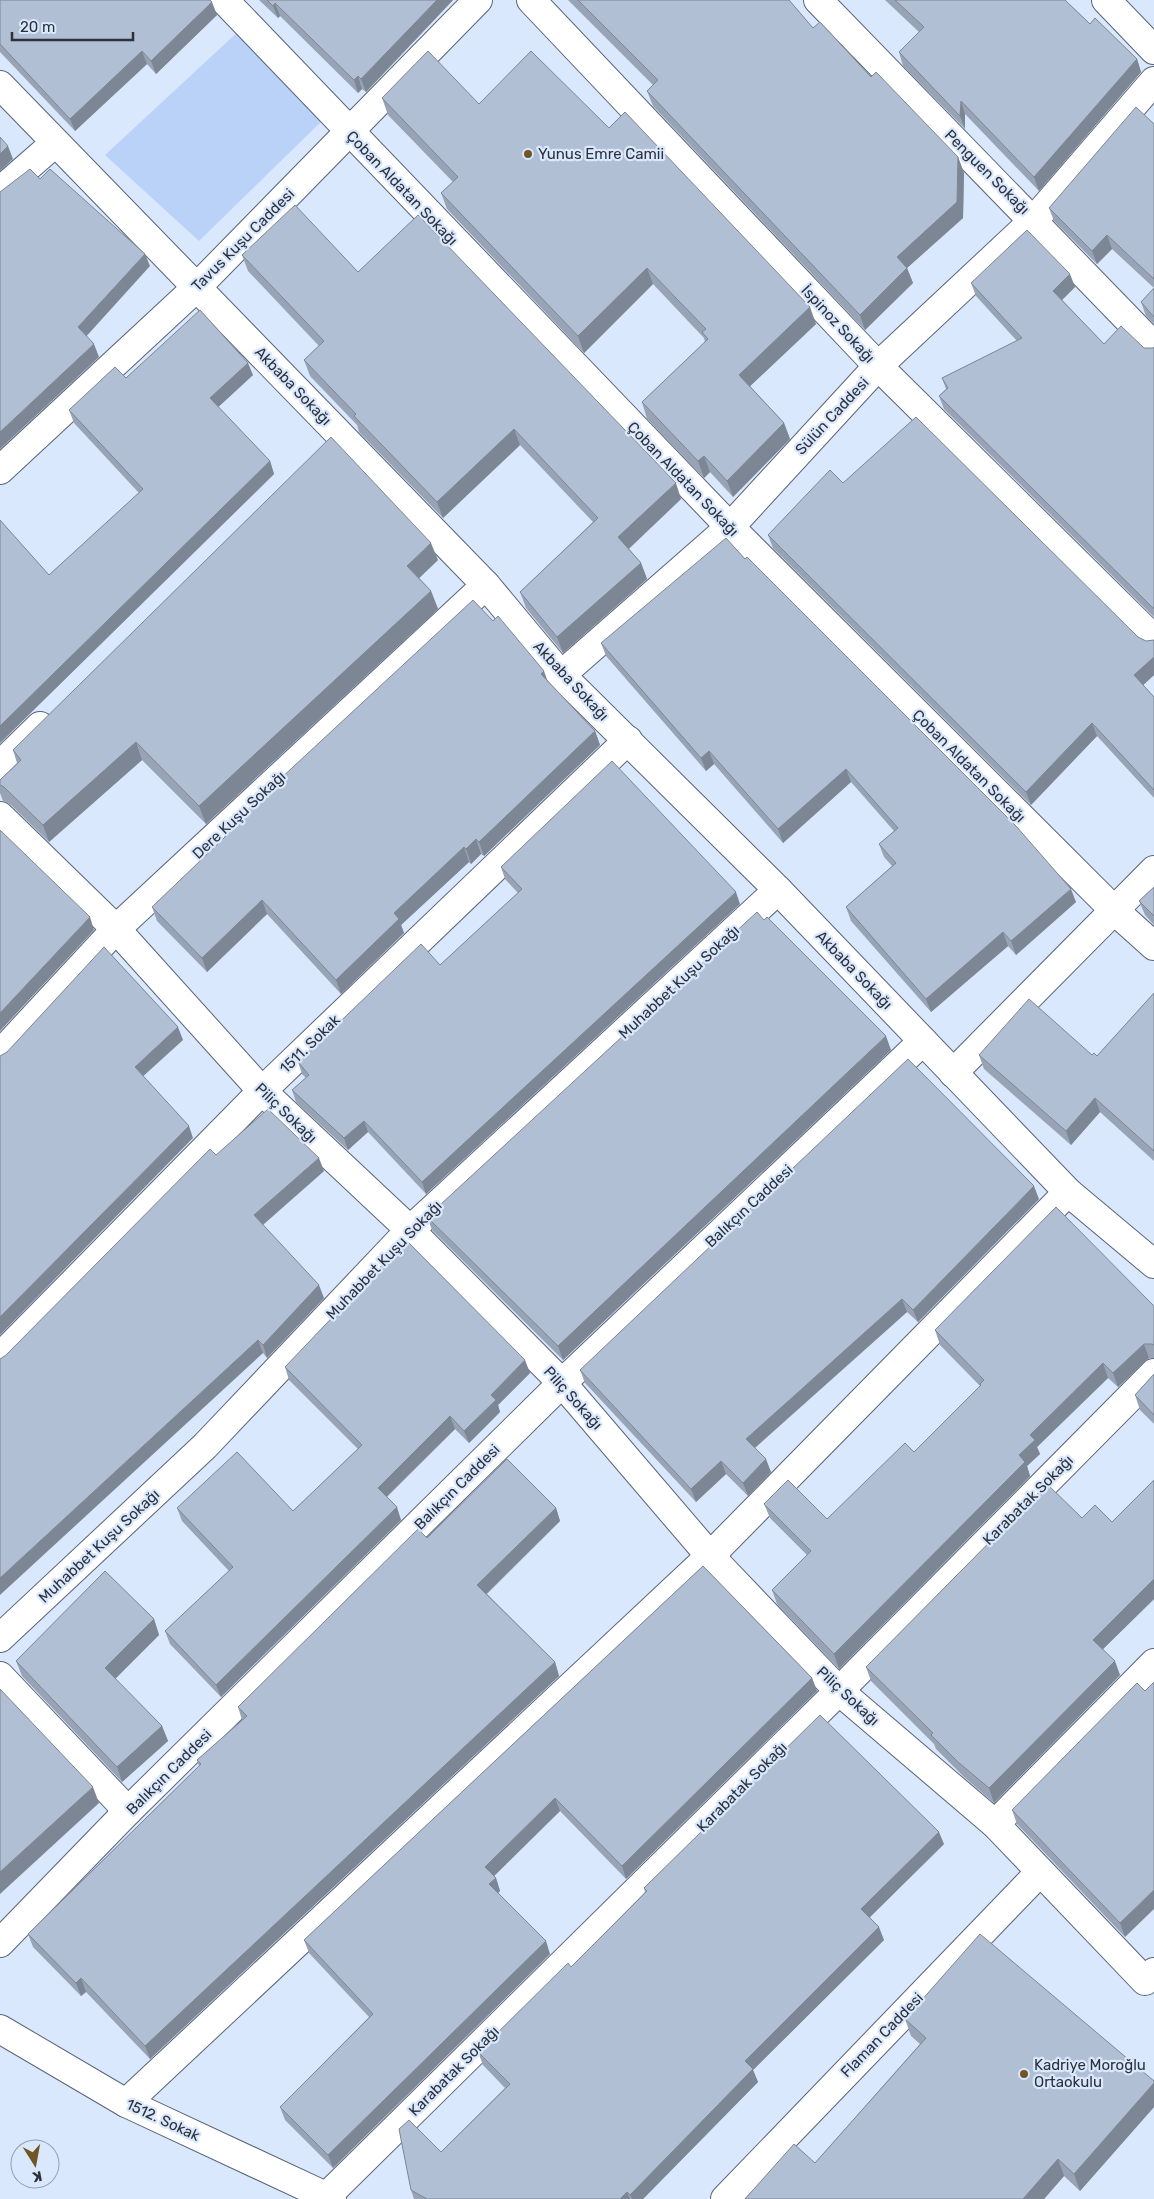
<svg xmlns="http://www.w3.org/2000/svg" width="1154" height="2199" font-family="Rubik,sans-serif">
  <rect width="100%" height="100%" fill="#dae8fe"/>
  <path fill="#bad2f8" d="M242,28L326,117L199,241L105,155Z"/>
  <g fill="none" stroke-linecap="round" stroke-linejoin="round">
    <g stroke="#586477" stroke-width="30">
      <g id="minor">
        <path d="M224,0L730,527L1115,911L1154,946"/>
        <path d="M531,0L878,366L1154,639"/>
        <path d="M818,0L1154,346"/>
        <path d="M1106,0L1154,50"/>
        <path d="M0,85L486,585L561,675L778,890L1068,1192L1154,1264"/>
        <path d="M0,191L55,143"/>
        <path d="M0,470L196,288L478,0"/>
        <path d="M561,675L730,527L878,366L1034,220L1154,81"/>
        <path d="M0,765L40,726"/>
        <path d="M0,816L116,929L262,1091L410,1230L562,1383L710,1556L839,1691L995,1824L1145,1981L1154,1972"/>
        <path d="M0,1054L116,929L486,585"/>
        <path d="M953,1073L1154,870"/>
        <path d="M0,1357L262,1091L628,740"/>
        <path d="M0,1638L205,1446L410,1230L778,890"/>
        <path d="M0,1676L128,1811"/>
        <path d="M995,1824L1154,1663"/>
        <path d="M0,1943L128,1811L562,1383L923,1041"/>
        <path d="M0,2029L126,2103L332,2199"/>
        <path d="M126,2103L710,1556L1068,1192"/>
        <path d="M327,2196L839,1691L1154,1373"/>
        <path d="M725,2199L1040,1872"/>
      </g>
    </g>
    <use href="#minor" stroke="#fff" stroke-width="28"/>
  </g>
  <g fill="#98a4b6">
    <path d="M0,0L217,15L156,74L147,64L75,131L0,52Z"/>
    <path d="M259,0H453L366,92L362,89L358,93L280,16L278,18Z"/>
    <path d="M568,0H789L813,28L871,77L958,157L964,173L963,218L907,268L913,283L865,330L653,106L647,91L653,85Z"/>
    <path d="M885,0H1065L1090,24L1137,59L1141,72L1039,191L965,114V129L903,66L899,52L919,32Z"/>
    <path d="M382,98L479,104L609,128L816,324L750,386L784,423L790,439L733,497L710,472L704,478L647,419L642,402L705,342L704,338L653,284L584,353L447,209L441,193L453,182L388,115Z"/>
    <path d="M1154,124V288L1112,249L1097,264L1054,221L1049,208Z"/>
    <path d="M242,255L358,272L681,499L629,549L641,563L647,579L563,653L526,608L520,592L593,522L520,445L443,518L359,432L357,425L310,376L304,360L319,346L248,271Z"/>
    <path d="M971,283L1075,287L1062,300L1104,344L1144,348H1153L1154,347V617L944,409L939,396L946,389L942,378L1017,341L976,296Z"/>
    <path d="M1154,288V324L1146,316L1141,302Z"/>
    <path d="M253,375L218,407L270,461L274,474L0,743V521L49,575L139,493L74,423L69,410L126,378Z"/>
    <path d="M843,483L1146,641L1154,640V675L1143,685L1154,697V798L1097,736L1031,805L773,548L768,535Z"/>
    <path d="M745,559L1076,902L1016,955L1008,946L931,1012L851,921L846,907L892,866L884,857L879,844L894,831L851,782L783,843L714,764L706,771L606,656L601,643Z"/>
    <path d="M438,560L419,578L431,591L438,609L206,824L142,760L49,842L11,805L3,801L0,793V780L17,763L13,750Z"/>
    <path d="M547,680L595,731L600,745L484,856L481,854L471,864L469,862L401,925L404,933L341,994L267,914L207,972L157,921L152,907L225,838L223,832Z"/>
    <path d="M501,867L740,904L426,1194L368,1132L348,1150L296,1102L292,1090L306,1078L302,1074L298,1062L440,965L518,893L505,879Z"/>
    <path d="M1154,887V925L1145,915L1139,901Z"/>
    <path d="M1154,993V1161L1100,1112L1071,1145L984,1069L979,1055H1092L1097,1056Z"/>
    <path d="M891,1050L563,1360L432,1230L427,1217Z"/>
    <path d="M216,1155L324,1171L263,1225L324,1298L267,1358L263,1353L6,1355Z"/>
    <path d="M1039,1199L918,1322L907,1312L755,1448L771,1472L748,1496L726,1474L696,1502L585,1383L580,1370Z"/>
    <path d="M1154,1306V1358H1149L1118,1387L1108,1378L1037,1447L1040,1454L1027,1466L1030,1476L839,1669L777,1604L772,1590L807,1555L770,1518L764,1504L827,1519L914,1452L980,1386L940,1345L935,1330Z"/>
    <path d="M285,1367L530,1373L498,1405L500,1412L469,1443L455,1429L387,1497L401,1520L221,1697L170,1644L165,1631L229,1571L182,1521L177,1508L293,1511L358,1449L289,1380Z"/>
    <path d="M1154,1374V1424L1140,1410L1135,1395Z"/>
    <path d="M556,1508L560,1521L487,1594L555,1662L559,1676L150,2059L86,1992L81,1996L33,1947L28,1934L199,1766L197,1760L242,1720L238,1707L427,1538Z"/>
    <path d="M1082,1518L1112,1522L1154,1599L1103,1649L1120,1675L994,1803L964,1777L936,1749L934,1744L871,1681L866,1667Z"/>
    <path d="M703,1566L812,1678L817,1691L626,1879L560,1811L494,1876L496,1878L500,1891L498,1893L550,1954L333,2168L285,2120L280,2107L369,2017L309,1953L304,1940Z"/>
    <path d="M154,1619L159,1635L115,1679L162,1726L168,1741L122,1782L22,1676L16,1661Z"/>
    <path d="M1145,1691L1125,1937L1017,1824L1012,1810Z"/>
    <path d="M944,1844L870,1917L884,1940L753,2070L758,2082L643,2199H414L411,2190L441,2152L505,2088L483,2065L478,2052L571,1967L645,1892L644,1888Z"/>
    <path d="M905,2019L1154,2081V2107L1080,2191L1064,2176L1044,2199H745L815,2163L920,2044L911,2036Z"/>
  </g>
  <g fill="#7c8694">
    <path d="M437,0H453L366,92L361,79Z"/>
    <path d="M212,2L217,15L156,74L151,61Z"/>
    <path d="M275,3L280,16L278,18L273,6Z"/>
    <path d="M142,51L147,64L75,131L70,119Z"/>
    <path d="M1137,59L1141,72L1039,191L1034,177Z"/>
    <path d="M358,76L362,89L358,93L354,80Z"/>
    <path d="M961,101L965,114V129L960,116Z"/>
    <path d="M8,146L13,159L0,171V154Z"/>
    <path d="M958,157L964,173L963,218L907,268L913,283L865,330L860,315L897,257Z"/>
    <path d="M1107,235L1112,249L1097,264L1092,251Z"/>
    <path d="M145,254L150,266L83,340L78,327Z"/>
    <path d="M647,268L653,284L584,353L578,336Z"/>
    <path d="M1070,274L1075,287L1058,304L1053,291Z"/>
    <path d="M810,307L816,324L745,391L739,375Z"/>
    <path d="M94,344L99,357L0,449V432Z"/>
    <path d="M248,363L253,375L214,411L210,398Z"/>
    <path d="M784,423L790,439L733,497L727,481Z"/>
    <path d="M514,429L520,445L443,518L437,502Z"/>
    <path d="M704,456L710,472L704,478L698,461Z"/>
    <path d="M270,461L274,474L0,743V726Z"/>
    <path d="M676,483L681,499L624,553L618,537Z"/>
    <path d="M431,543L438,560L413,584L407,566Z"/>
    <path d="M641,563L647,579L563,653L557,637Z"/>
    <path d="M431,591L438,609L206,824L199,806Z"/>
    <path d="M1154,657V675L1139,689L1134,675Z"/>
    <path d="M544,671L549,685L541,674Z"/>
    <path d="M1092,723L1097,736L1031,805L1026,792Z"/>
    <path d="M595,731L600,745L484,856L479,842Z"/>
    <path d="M136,742L142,760L49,842L43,825Z"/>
    <path d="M709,751L714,764L706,771L701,758Z"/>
    <path d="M846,769L851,782L783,843L778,829Z"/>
    <path d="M476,839L481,854L471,864L466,849Z"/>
    <path d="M464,847L469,862L401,925L404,933L341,994L336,980L394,913Z"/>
    <path d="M1071,889L1076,902L1016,955L1011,941Z"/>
    <path d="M736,892L740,904L426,1194L422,1182Z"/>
    <path d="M262,900L267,914L207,972L202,958Z"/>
    <path d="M90,917L94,930L0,1031V1013Z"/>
    <path d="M1003,932L1008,946L931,1012L926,999Z"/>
    <path d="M178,1027L183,1040L139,1080L135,1067Z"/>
    <path d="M886,1036L891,1050L563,1360L558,1346Z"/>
    <path d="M1095,1098L1100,1112L1071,1145L1066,1131Z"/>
    <path d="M364,1121L368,1132L348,1150L344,1138Z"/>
    <path d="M189,1126L193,1138L0,1335V1317Z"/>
    <path d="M319,1158L324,1171L259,1228L254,1215Z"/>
    <path d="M1034,1186L1039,1199L918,1322L913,1310Z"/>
    <path d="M319,1285L324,1298L267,1358L263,1345Z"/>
    <path d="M902,1299L907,1312L750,1452L746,1439Z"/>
    <path d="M258,1340L263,1353L0,1595V1578Z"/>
    <path d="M1144,1344L1149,1358L1118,1387L1113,1373Z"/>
    <path d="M525,1360L530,1373L498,1405L500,1412L469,1443L464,1431L491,1395Z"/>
    <path d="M1103,1363L1108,1378L1037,1447L1040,1454L1027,1466L1030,1476L839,1669L834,1654L1019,1455L1030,1435Z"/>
    <path d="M450,1416L455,1429L383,1500L378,1488Z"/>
    <path d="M766,1459L771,1472L748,1496L743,1483Z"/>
    <path d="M721,1461L726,1474L696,1502L691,1489Z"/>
    <path d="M397,1507L401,1520L221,1697L216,1685Z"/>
    <path d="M556,1508L560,1521L482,1598L477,1585Z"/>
    <path d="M1154,1579V1599L1098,1654L1093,1640Z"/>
    <path d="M154,1619L159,1635L110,1684L105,1668Z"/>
    <path d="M1115,1661L1120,1675L994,1803L989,1788Z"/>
    <path d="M555,1662L559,1676L150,2059L145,2046Z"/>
    <path d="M812,1678L817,1691L626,1879L622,1866Z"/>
    <path d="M162,1726L168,1741L122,1782L117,1767Z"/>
    <path d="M93,1787L99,1803L0,1894V1872Z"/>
    <path d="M555,1798L560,1811L490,1880L485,1867Z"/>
    <path d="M939,1832L944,1844L866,1921L861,1909Z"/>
    <path d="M496,1878L500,1891L494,1897L489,1884Z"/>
    <path d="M1154,1890V1909L1125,1937L1120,1923Z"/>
    <path d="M879,1927L884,1940L753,2070L758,2082L643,2199H632L630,2195L745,2061Z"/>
    <path d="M546,1941L550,1954L333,2168L328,2155Z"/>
    <path d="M81,1978L86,1992L81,1996L76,1983Z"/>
    <path d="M1154,2083V2107L1080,2191L1074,2174Z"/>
    <path d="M1058,2159L1064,2176L1044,2199H1023Z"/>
    <path d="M627,2192L630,2199H620Z"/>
  </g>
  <g fill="#b1bfd4" stroke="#7c8694">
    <path d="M0,0H210L212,2L151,61L142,51L70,119L0,44Z"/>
    <path d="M267,0H437L361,79L358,76L354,80L275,3L273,6Z"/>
    <path d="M578,0H789L813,28L820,22L871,77L876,72L958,157L957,202L897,257L907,268L860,315L647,91L658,80Z"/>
    <path d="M895,0H1065L1090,24L1095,18L1137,59L1034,177L961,101L960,116L899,52L924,27Z"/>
    <path d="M428,51L479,104L531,51L609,128L625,112L810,307L739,375L784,423L727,481L704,456L698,461L642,402L708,339L702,332L706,329L647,268L578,336L441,193L458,177L382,98Z"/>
    <path d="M1136,107L1154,124V279L1107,235L1092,251L1049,208Z"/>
    <path d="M0,137L8,146L0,154Z"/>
    <path d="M30,169L40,179L50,169L145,254L78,327L94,344L0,432V192Z"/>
    <path d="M295,205L358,272L418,215L676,483L618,537L641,563L557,637L520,592L598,518L514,429L437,502L354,416L356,414L304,360L324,341L242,255Z"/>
    <path d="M1027,230L1070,274L1053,291L1104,344L1121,326L1144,348H1153L1154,347V609L939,396L948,388L942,378L1022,338L971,283Z"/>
    <path d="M1154,288V317L1141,302Z"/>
    <path d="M200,310L248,363L210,398L270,461L0,726V520L49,575L143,489L69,410L115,367L126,378Z"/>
    <path d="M916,417L1138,637L1146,641L1154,640V657L1134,675L1154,697V790L1092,723L1026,792L768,535L830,470L843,483Z"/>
    <path d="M331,437L431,543L407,566L431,591L199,806L136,742L43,825L4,787L0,785V780L21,760L13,750Z"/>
    <path d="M726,538L745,559L747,557L1016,826L1071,889L1011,941L1003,932L926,999L846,907L896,863L879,844L898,828L846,769L778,829L709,751L701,758L601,643Z"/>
    <path d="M473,600L493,621L498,616L544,671L541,674L595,731L479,842L476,839L466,849L464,847L394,913L399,919L336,980L262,900L202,958L152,907L226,836L223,832Z"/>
    <path d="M612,761L736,892L422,1182L364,1121L344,1138L292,1090L309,1075L298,1062L421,944L440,965L522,889L501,867Z"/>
    <path d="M0,830L90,917L0,1013Z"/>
    <path d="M1154,887V916L1139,901Z"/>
    <path d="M757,912L764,920L767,917L886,1036L558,1346L427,1217Z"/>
    <path d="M104,947L178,1027L135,1067L189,1126L0,1317V1056L7,1052Z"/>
    <path d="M1154,993V1151L1095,1098L1066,1131L979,1055L1029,999L1092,1055L1094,1053L1097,1056Z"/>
    <path d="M908,1059L1034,1186L913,1310L902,1299L746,1439L766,1459L743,1483L721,1461L691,1489L580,1370Z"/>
    <path d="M268,1109L319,1158L254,1215L319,1285L263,1345L258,1340L0,1578V1359L6,1355L210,1149L216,1155Z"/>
    <path d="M1056,1207L1154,1306V1345L1152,1344H1144L1113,1373L1103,1363L1030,1435L1035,1440L1019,1455L1025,1462L834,1654L772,1590L811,1551L764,1504L788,1480L827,1519L905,1443L914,1452L981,1385L980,1384L984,1380L935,1330Z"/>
    <path d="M406,1240L525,1360L491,1395L496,1400L464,1431L450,1416L378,1488L397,1507L216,1685L165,1631L233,1567L177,1508L237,1452L293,1511L362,1445L285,1367Z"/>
    <path d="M1154,1374V1415L1135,1395Z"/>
    <path d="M507,1459L556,1508L477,1585L555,1662L145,2046L81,1978L76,1983L28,1934L201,1764L197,1760L247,1716L238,1707L418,1529L427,1538Z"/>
    <path d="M1154,1480V1579L1093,1640L1115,1661L989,1788L958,1762L931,1735L933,1733L866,1667L1047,1484L1082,1518L1095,1505L1112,1522Z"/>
    <path d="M703,1566L812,1678L622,1866L555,1798L485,1867L496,1878L489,1884L546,1941L328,2155L280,2107L373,2014L304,1940Z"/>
    <path d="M105,1571L154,1619L105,1668L162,1726L117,1767L16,1661Z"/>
    <path d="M1154,1682V1890L1120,1923L1012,1810L1137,1683L1145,1691Z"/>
    <path d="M0,1689L93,1787L0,1872Z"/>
    <path d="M820,1715L939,1832L861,1909L879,1927L745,2061L753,2069L630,2195L627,2192L620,2199H427L411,2190L399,2129L409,2120L441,2152L510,2084L478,2052L568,1963L571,1967L647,1891L644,1888Z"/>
    <path d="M980,1934L1154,2081V2083L1074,2174L1058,2159L1023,2199H745L794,2144L815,2163L926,2038L905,2019Z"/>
  </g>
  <g fill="#705527" stroke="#dae8fe" stroke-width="2">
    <circle cx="528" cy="154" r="5"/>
    <circle cx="1024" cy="2074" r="5"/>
  </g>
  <g text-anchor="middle" stroke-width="4.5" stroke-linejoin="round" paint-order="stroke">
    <g font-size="15" fill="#2c313a" stroke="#dae8fe" text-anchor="start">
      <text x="538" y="159">Yunus Emre Camii</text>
      <text x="1034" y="2070">Kadriye Moroğlu<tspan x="1034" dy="17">Ortaokulu</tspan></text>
    </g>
    <g font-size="15" fill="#2c313a" stroke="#dae8fe">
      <text transform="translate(987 172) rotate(45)" y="5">Penguen Sokağı</text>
      <text transform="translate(402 188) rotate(46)" y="5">Çoban Aldatan Sokağı</text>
      <text transform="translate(243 240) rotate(-45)" y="5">Tavus Kuşu Caddesi</text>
      <text transform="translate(838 324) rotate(47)" y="5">İspinoz Sokağı</text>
      <text transform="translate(293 386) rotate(46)" y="5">Akbaba Sokağı</text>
      <text transform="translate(832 416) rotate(-47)" y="5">Sülün Caddesi</text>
      <text transform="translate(683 479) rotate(46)" y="5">Çoban Aldatan Sokağı</text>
      <text transform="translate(571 681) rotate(47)" y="5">Akbaba Sokağı</text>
      <text transform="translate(969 766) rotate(45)" y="5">Çoban Aldatan Sokağı</text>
      <text transform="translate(239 815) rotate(-43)" y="5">Dere Kuşu Sokağı</text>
      <text transform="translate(854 970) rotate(46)" y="5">Akbaba Sokağı</text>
      <text transform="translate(679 982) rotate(-43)" y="5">Muhabbet Kuşu Sokağı</text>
      <text transform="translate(310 1044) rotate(-44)" y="5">1511. Sokak</text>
      <text transform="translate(286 1113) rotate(44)" y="5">Piliç Sokağı</text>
      <text transform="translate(749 1206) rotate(-43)" y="5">Balıkçın Caddesi</text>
      <text transform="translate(384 1260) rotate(-46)" y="5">Muhabbet Kuşu Sokağı</text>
      <text transform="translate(573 1398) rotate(48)" y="5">Piliç Sokağı</text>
      <text transform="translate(457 1487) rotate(-45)" y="5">Balıkçın Caddesi</text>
      <text transform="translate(1028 1500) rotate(-45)" y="5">Karabatak Sokağı</text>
      <text transform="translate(99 1546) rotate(-43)" y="5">Muhabbet Kuşu Sokağı</text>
      <text transform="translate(848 1696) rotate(43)" y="5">Piliç Sokağı</text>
      <text transform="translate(169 1772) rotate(-45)" y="5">Balıkçın Caddesi</text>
      <text transform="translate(742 1787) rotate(-45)" y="5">Karabatak Sokağı</text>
      <text transform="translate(882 2035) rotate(-46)" y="5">Flaman Caddesi</text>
      <text transform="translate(454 2071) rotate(-45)" y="5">Karabatak Sokağı</text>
      <text transform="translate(163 2120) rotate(25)" y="5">1512. Sokak</text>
    </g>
  </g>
  <g transform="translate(35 2164) rotate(169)"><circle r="24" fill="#dae8fe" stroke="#949fb0"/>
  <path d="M0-4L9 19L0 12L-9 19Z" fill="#705527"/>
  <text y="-8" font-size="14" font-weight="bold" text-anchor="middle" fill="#2c313a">K</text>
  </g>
  <path d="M12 32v8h121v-8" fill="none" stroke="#2c313a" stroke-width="2.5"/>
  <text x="20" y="32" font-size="15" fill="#2c313a" stroke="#dae8fe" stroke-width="4" paint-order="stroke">20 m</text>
</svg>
